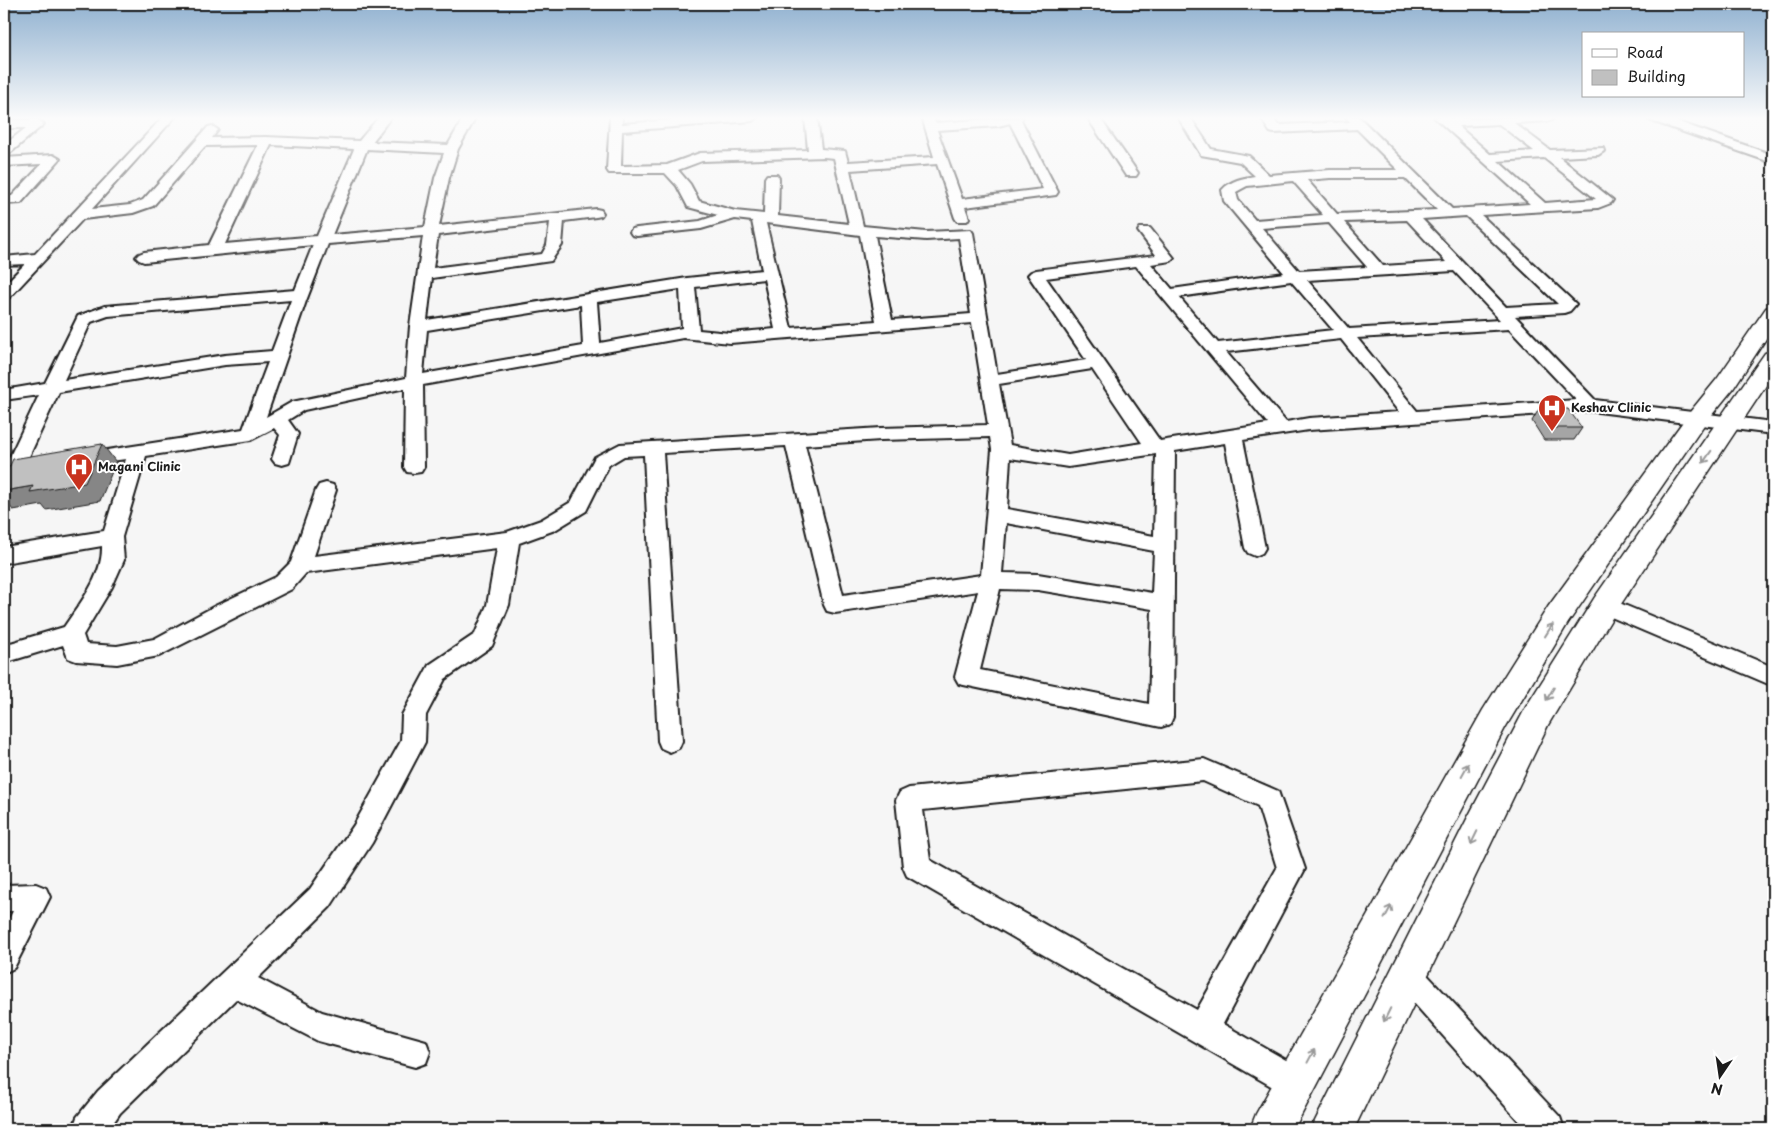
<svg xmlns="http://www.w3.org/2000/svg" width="1777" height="1133" font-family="'Playpen Sans',sans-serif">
  <rect width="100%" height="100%" fill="#f6f6f6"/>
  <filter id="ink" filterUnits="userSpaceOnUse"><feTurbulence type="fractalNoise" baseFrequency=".02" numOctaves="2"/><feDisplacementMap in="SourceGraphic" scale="10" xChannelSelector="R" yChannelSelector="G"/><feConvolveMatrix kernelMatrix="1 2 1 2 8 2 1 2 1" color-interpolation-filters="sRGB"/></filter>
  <g filter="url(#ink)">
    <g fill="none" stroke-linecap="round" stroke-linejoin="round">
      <g stroke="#1c1c1c" stroke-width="4">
        <g id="minor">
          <path d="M163,117H175L92,209L130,205L143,200L208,127L212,126L218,130L212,138L266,137L359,141L379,117H391L372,142L448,145L464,117H476L458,149L449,178L439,226L596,209L601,210L603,213L601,216L596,217L564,221L562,245L551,261L432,278L427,320L687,278L762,270L752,221L735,219L701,229L637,236L632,235L630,232L632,229L637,228L700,221L718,215L688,207L677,186L665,173H609L607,170L610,117H622V124L710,117H758L752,121L622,131L621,166L667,165L700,153L808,150L805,117H817L821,149L845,151L848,162L934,157L922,117H934L935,123L1023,117L1021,120L1058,192L1056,195L965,207L969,218L967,221H957L955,218L937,164L850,170L863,226L926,232L971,230L973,233L997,374L1086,360L1028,275L1031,272L1036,270L1156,255L1138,231L1140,228H1150L1174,258L1171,261L1151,264L1172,289L1284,273L1224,201L1222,190C1231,180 1243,178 1255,176L1240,162L1201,155L1178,117H1190L1211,149L1249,156L1269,175L1330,170H1398L1357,129L1274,133L1270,132L1260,117H1272L1278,125L1350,122L1346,117H1359L1452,209L1530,204L1434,117H1447L1450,119L1554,117L1552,120L1548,121L1514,123L1550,150L1603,148L1604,151L1598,155L1559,157L1613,200L1611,203L1598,208L1481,215L1576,304L1570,311L1564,313L1515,316L1595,400L1773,422V434L1590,411L1309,430L1243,440L1265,548L1262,553L1255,556L1248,553L1245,548L1225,443L1175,451L1173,717L1170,724L1161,727L959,684L955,677L978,591L835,613L827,611L824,605L786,446L663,453L682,741L679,748L670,752L661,748L658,741L644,455L624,456L609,465L586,511L555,530L519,543L509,605L492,646L445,679L426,715L425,742L372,843L330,907L258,978L322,1012L426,1041L430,1052L426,1063L415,1067L318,1041L236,999L120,1113L109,1129H73L77,1117L98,1091L310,889L354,825L401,741L402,715L429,665L475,634L487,605L497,548L306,573L292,589L159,656L117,664L76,661L68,658L63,645L4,663V645L64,627C80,603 103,576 102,546L4,563V547L104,531L126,459L82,465L75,463L72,459L75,455L243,429L268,362L225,365L59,392L14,489L11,494L4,496V469L39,395L4,400V390L45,383L78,316L105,306L295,290L313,245L144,262L139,260L136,257L139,254L144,252L209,245L258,145L205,146L153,206L133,213L83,219L10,297L4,299V285L25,264L4,265V257L35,254ZM1010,123L1043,189L962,199L937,130L998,126ZM1499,124L1534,151L1490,154L1458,126ZM271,145L354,149L317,236L225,244ZM367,149L444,153L435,178L425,227L332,235ZM824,157L834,158L849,224L778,216L779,178L777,175H767L765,178L764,214L735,211L699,201L690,184L678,170L702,161ZM1544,158L1596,199L1545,203L1498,161ZM1330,178H1405L1437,210L1337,214L1307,180ZM1293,181L1323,215L1255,220L1238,200L1236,192L1247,186ZM1466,216L1558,304L1506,307L1422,219ZM1407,220L1446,262L1383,266L1344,222ZM550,222L547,245L542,254L433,268L438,235ZM766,223L860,235L876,321L791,328ZM1329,223L1367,267L1299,271L1262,228ZM423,236L410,326L406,378L292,402L266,417L306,301L328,244ZM875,236L926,240L959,238L971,314L892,320ZM1136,266L1268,424L1160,441L1046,278ZM1454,271L1500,320L1349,329L1307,280ZM764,279L775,329L730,333L699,330L695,287ZM1291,281L1333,330L1218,343L1179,297ZM680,289L682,328L600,343L597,302ZM291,300L272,351L225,355L64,380L91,322L108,316ZM581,305L583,346L423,374L427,330ZM972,323L988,425L881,428L620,444L595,457L571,502L541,520L507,532L314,556L336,490L333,485L326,483L319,485L316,490L291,562L276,577L215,606L154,639L117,646L86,644L83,635L112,587L124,560L122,537L146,456L251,440L274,428L280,435L272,459L275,463L282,465L289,463L298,434L288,420L304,410L405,388L404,467L407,472L414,473L421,472L424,467L423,385L683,338L730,343ZM1509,329L1576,400L1417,411L1357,338ZM1341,339L1399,412L1309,418L1286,422L1226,352ZM1092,369L1142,443L1068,455L1010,445L999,384ZM990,437L992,450L981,575L843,595L805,445L881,440ZM1156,454L1154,536L1007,509L1010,458L1068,467ZM1006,523L1154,551L1152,593L1038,574L1002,573ZM1000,589L1038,590L1152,609L1149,704L980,670Z"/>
          <path d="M1087,117H1099L1138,173L1136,176H1126Z"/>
          <path d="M1647,117H1664L1773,155V163L1649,120Z"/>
          <path d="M4,120H38L44,124L9,154L4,155V145L26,128H4Z"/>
          <path d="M53,155L60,159L21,203L4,204V196H12L42,164L4,166V158Z"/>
          <path d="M1605,597L1773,667V686L1597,611L1594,605L1597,599Z"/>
          <path d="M1204,759L1278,791L1305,869L1223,1024L1307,1072L1312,1083L1307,1094L1296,1099L1285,1094L907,876L903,867L896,800L900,792L909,788ZM1203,781L1258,806L1277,868L1197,1010L930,860L923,810Z"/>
          <path d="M36,884L46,888L50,897L14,968L4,973V929L13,911H4V885Z"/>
          <path d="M1407,959L1417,964L1560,1117L1564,1129H1526L1397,984L1392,974L1397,964Z"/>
        </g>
      </g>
      <g stroke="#1c1c1c" stroke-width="3">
        <g id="major">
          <path d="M1773,306V328L1733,389L1706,422L1568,623L1505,728L1294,1129H1250L1256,1114L1483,710L1548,607L1690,412L1717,379L1766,308Z"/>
          <path d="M1773,351V375L1615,613L1548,725L1354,1129H1311L1467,819L1526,707L1595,597L1765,353Z"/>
        </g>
      </g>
      <use href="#minor" fill="#fff" fill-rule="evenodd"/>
      <use href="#major" fill="#fff" fill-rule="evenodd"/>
    </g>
    <path fill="#a5a5a5" stroke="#1c1c1c" d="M1539,409L1582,428L1574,440H1544L1532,421Z"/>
    <path fill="#868686" stroke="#1c1c1c" d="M102,444L116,462L100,501L46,510L42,505L13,510L4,499V491L33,486Z"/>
    <g fill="#c0c0c0" stroke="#1c1c1c">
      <path d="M1539,409H1568L1582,428H1552Z"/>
      <path d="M102,444L85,483L30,492L33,486L4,491V478L13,459Z"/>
    </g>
    <defs><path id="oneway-shaft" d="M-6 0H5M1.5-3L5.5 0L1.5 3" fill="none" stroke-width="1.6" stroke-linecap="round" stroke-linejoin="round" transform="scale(1.25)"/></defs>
    <g stroke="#999">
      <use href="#oneway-shaft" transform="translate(1707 457) rotate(125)"/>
      <use href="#oneway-shaft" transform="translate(1549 630) rotate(-58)"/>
      <use href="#oneway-shaft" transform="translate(1550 694) rotate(121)"/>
      <use href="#oneway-shaft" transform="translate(1465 770) rotate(-61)"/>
      <use href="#oneway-shaft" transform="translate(1474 838) rotate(116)"/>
      <use href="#oneway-shaft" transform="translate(1388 912) rotate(-62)"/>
      <use href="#oneway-shaft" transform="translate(1387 1015) rotate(116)"/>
      <use href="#oneway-shaft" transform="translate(1311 1056) rotate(-62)"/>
    </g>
  </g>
  <linearGradient id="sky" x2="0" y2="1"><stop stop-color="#90b1d0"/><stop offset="0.43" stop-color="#fbfbfb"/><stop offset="1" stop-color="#fbfbfb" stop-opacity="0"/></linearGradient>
  <rect width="1777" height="275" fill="url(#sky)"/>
  <defs>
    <g id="hospital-pin" transform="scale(1.4375)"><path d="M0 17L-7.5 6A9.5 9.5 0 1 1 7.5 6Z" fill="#c8321e" stroke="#fff"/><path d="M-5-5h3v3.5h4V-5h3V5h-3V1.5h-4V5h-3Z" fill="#fff"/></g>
  </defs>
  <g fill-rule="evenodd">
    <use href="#hospital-pin" x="1552" y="408"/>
    <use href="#hospital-pin" x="79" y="467"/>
  </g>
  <g text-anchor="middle" stroke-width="4" stroke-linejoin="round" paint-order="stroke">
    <g font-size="12" font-weight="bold" fill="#1c1c1c" stroke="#fff" text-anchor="start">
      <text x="1571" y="412">Keshav Clinic</text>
      <text x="98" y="471">Magani Clinic</text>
    </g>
  </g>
  <rect width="1777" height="1133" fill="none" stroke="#fff" stroke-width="20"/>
  <rect x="10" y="10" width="1757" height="1113" fill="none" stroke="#1c1c1c" stroke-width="2" filter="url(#ink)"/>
  <rect x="1582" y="32" width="162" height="65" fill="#ffffff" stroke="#a4a4a4"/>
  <rect x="1592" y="49" width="25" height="8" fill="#ffffff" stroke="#a4a4a4"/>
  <text x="1627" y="58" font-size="15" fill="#1c1c1c">Road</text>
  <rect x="1592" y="70" width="25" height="15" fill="#c0c0c0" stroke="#a4a4a4"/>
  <text x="1627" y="82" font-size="15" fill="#1c1c1c">Building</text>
  <g transform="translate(1720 1076) rotate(193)" stroke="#ffffff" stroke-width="4" paint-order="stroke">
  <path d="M0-4L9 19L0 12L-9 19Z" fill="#1c1c1c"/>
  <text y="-8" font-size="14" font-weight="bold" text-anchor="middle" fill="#1c1c1c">N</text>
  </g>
</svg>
